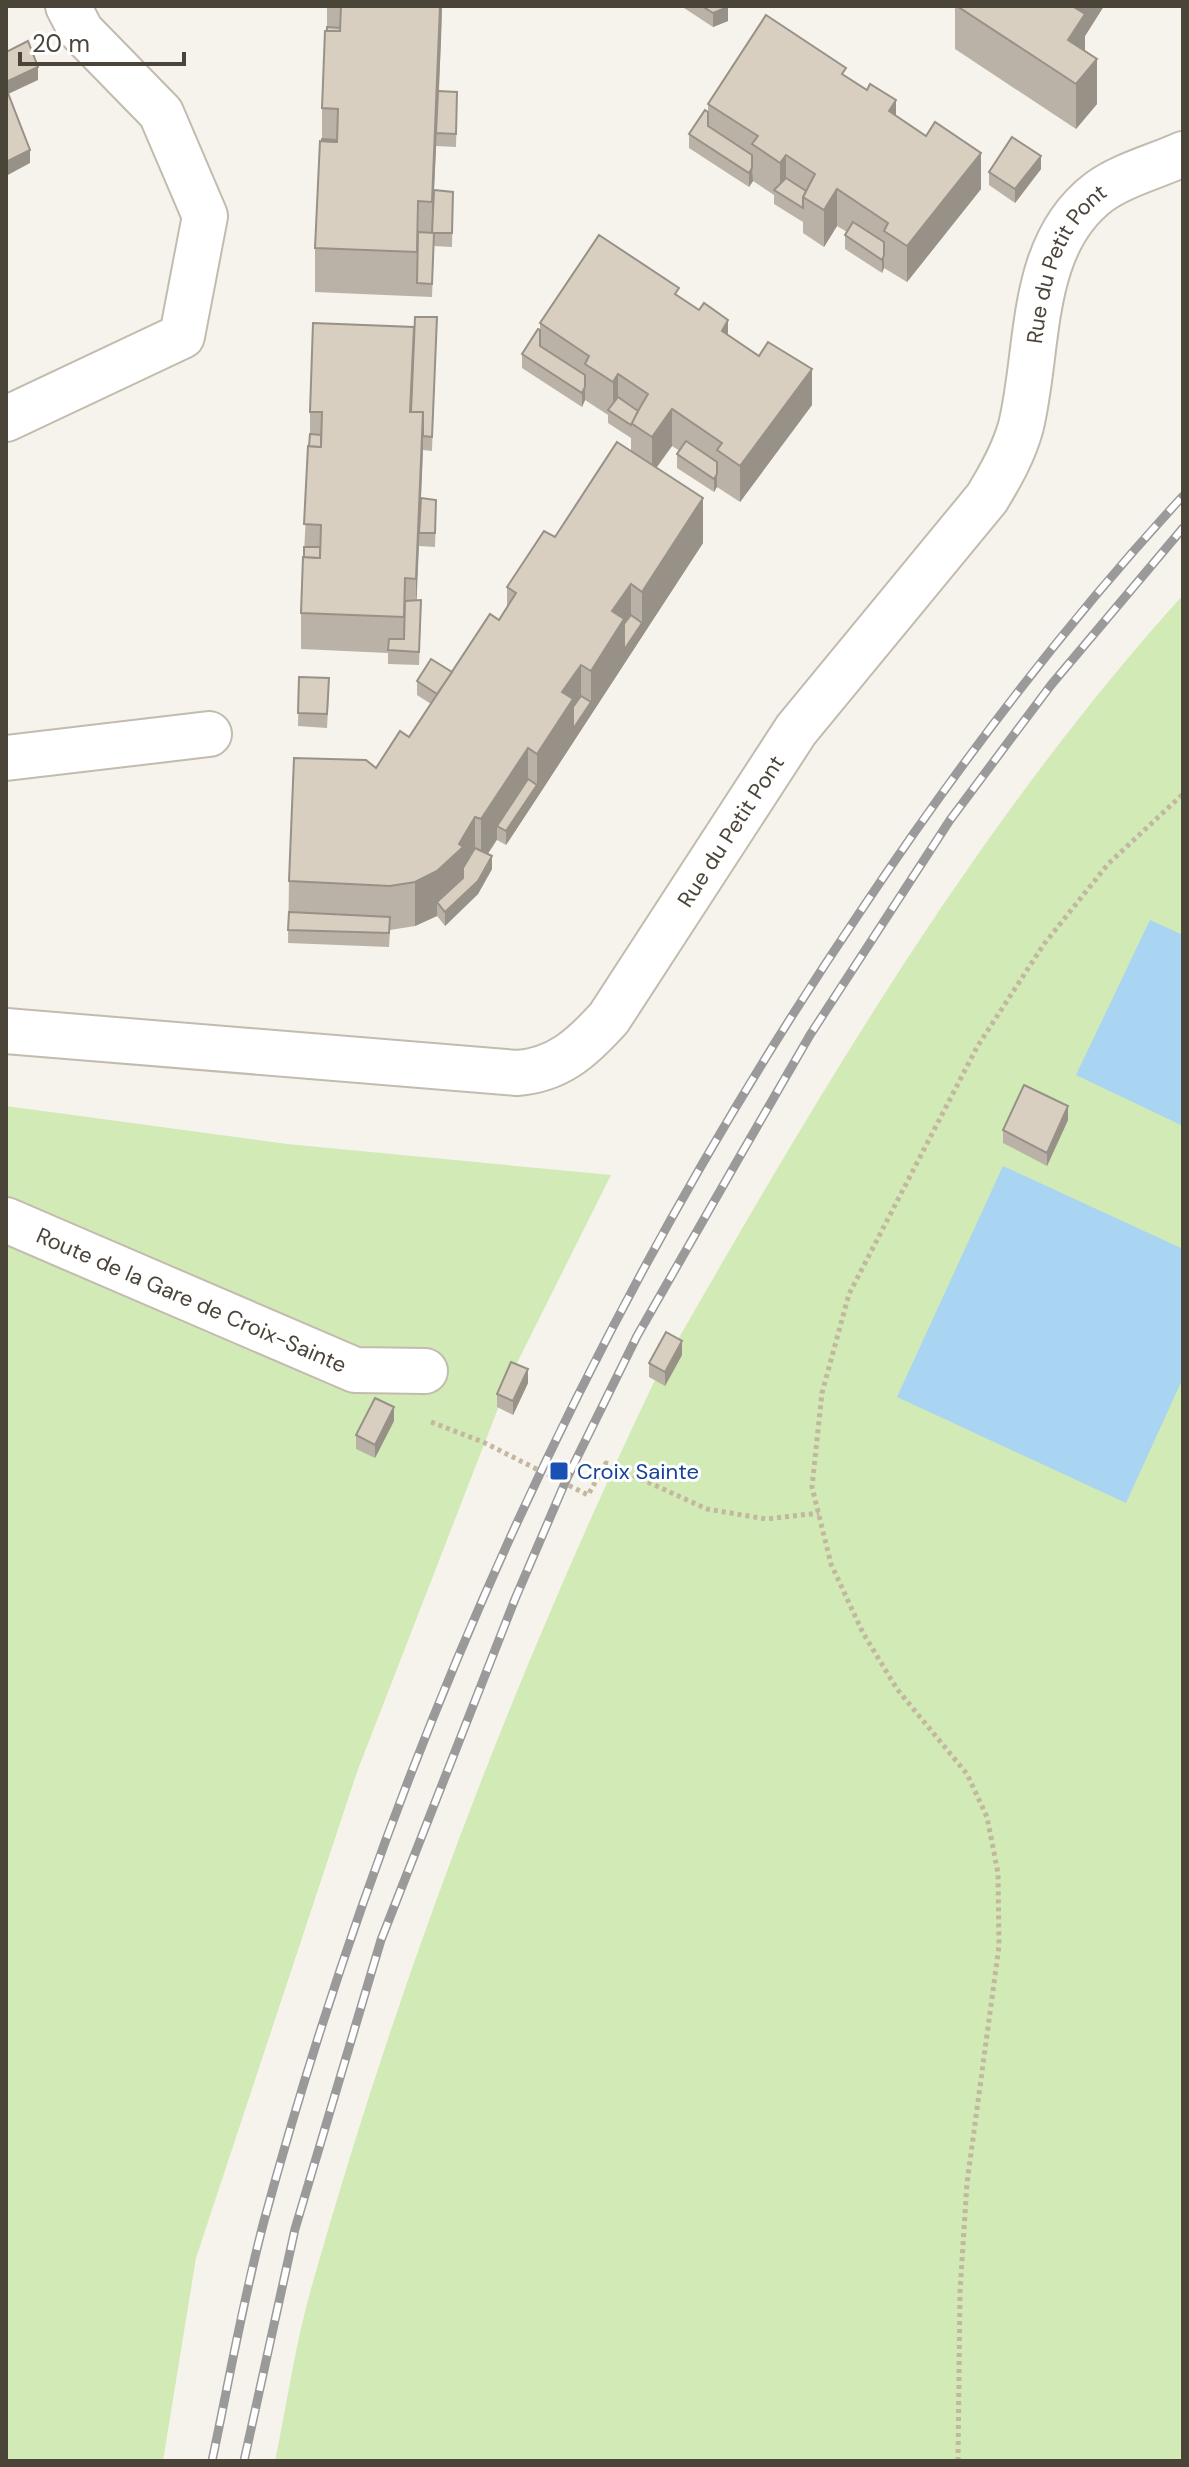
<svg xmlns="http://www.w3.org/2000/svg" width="1189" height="2467" font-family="'DM Sans',sans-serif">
  <rect width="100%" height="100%" fill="#f6f3ec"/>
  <g fill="#d2eab5">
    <path d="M1183,595V2461H275C287,2404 295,2345 311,2289C399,1976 515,1673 655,1380L665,1385L681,1355L672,1350C823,1086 979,821 1183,595Z"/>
    <path d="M6,1106L287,1144L611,1175L511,1375L357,1772L196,2258L163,2461H6Z"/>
  </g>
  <g fill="#a9d4f2">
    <path d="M1150,920L1183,935V1126L1076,1075Z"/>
    <path d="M1003,1166L1183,1249V1378L1126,1503L897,1397Z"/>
  </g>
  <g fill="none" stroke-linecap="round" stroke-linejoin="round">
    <g stroke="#c2bbae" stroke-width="48">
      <g id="minor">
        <path d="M6,419L182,336L205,216L161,113L81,31L68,6"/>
        <path d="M6,758L209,734"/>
        <path id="s1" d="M6,1031L517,1073C558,1070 582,1048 609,1018L796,730L987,498C1001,475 1014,452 1021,426C1040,347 1028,246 1099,192C1122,175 1157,166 1183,154"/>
        <path id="s2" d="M6,1220L355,1370L425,1371"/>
      </g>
    </g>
    <g stroke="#c4b79f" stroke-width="5" stroke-dasharray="4 4" stroke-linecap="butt">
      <path d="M431,1422L483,1442L588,1495L606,1463L707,1509L766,1519L819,1513"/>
      <path d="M958,2461L960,2292L967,2183L999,1946L998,1873L987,1817L967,1774L897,1689L863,1633L831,1564L812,1487L822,1393L849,1294L977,1047L1044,944L1108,864L1183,794"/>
    </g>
    <use href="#minor" stroke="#fff" stroke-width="44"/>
    <g stroke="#9a9a9a" stroke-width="9">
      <g id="rail">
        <path d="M212,2461C229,2381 243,2300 264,2221C391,1755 591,1309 862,909C959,764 1065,624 1183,496"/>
        <path d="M244,2461L295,2229L381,1940L515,1599L567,1478L637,1336L736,1163L810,1035L950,820L1051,685L1183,528"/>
      </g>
    </g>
    <use href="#rail" stroke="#fff" stroke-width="6" stroke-dasharray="18" stroke-linecap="butt"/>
  </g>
  <g fill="#bab2a6">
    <path d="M327,6H442L439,91L457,105L456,147L436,146V145L434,190L453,192L452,247L434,246L432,297L315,292V248L322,141V108L327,31Z"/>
    <path d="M681,6H728V21L713,27Z"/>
    <path d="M955,6H1104L1085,36V51L1097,104L1076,129L955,49Z"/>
    <path d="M846,77L896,115L981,189L907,282L884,268L882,273L845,249V235L847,232L837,226L824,247L803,233V222L774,204V195L753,181L749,187L689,148V134L708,112V104Z"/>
    <path d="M1041,169L1015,203L989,185V172Z"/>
    <path d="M679,297L728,335L812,405L740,502L717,487L714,492L677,468V454L680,451L672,446L656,467L703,543L506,845L497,840L488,854L492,869L478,894L445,926L437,916L415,926L390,930L389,947L288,943L289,881L376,768L409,737L431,704L417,695V681L452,672L499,620L507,607V587L555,537L631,451V438L608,423V415L585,400L582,407L522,368V354L540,330V323Z"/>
    <path d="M437,317L432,451L423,450L421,498L436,513L435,547L419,546V542L416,600L421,614L419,665L388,664V653L301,649V613L310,434V412L414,327Z"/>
    <path d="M299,677L329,692L327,728L298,726Z"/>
    <path d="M1068,1120L1047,1166L1003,1143V1130Z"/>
    <path d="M682,1355L665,1386L649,1377V1363Z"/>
    <path d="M528,1383L513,1415L497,1407V1394Z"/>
    <path d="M394,1421L375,1458L356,1449V1435Z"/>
  </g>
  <g fill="#979187">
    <path d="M440,6H442L441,42L432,233V202Z"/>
    <path d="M1075,6H1104L1085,36V59L1068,40Z"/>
    <path d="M728,7V21L713,27V13Z"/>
    <path d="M1097,59V104L1076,129V84Z"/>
    <path d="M38,67V80L6,95V82Z"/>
    <path d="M896,100V137L889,111Z"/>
    <path d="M30,150V163L6,176V162Z"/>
    <path d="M981,153V189L907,282V246Z"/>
    <path d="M786,155V191L780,194V163Z"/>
    <path d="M1041,156V169L1015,203V189Z"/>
    <path d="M752,168L753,181L749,187V173Z"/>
    <path d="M837,189V226L824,247V210Z"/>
    <path d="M884,255V268L882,273V260Z"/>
    <path d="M728,320V357L722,331Z"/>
    <path d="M812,369V405L740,502V466Z"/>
    <path d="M618,374V411L613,413V382Z"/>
    <path d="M585,387V400L582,407V393Z"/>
    <path d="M672,409V446L652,474V437Z"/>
    <path d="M423,412V448L416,615V579Z"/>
    <path d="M717,474V487L714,492V479Z"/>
    <path d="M703,498V543L591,715V671L612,611L631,584V628L642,623V592Z"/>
    <path d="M581,665V709L591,702V715L537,798V754L562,692Z"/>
    <path d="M528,748V792L497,826V839L481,864V819Z"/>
    <path d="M537,785V798L506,845V831Z"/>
    <path d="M475,817V862L463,882L437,902V916L415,926V882L459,844Z"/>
    <path d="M492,856V869L478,894L445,926V912Z"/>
    <path d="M1068,1106V1120L1047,1166V1153Z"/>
    <path d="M682,1341V1355L665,1386V1372Z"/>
    <path d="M528,1369V1383L513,1415V1401Z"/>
    <path d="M394,1407V1421L375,1458V1445Z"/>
  </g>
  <g fill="#d8cfc1" stroke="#979187" stroke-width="2">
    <path d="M341,6H440L432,202L418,201L417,252L315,248L320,141L337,142L338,109L322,108L325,31H340Z"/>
    <path d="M702,6H728V7L713,13Z"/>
    <path d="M957,6H1075L1074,7L1085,14L1068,40L1097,59L1076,84Z"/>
    <path d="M766,15L846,68L842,74L867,90L870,84L896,100L889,111L926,136L935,122L981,153L907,246L884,231L888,223L837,189L824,210L803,197L815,174L786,155L780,163L752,144L758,136L708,104Z"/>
    <path d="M327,27L340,28V31H327Z"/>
    <path d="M28,41L38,67L6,82V52Z"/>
    <path d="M6,88L30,150L6,162Z"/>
    <path d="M438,91L457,92L456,134L436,133Z"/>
    <path d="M705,110L708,112V126L752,155V168L749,173L689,134Z"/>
    <path d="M1012,137L1041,156L1015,189L989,172Z"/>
    <path d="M322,139L337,140V142L322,141Z"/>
    <path d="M786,178L806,191L803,197V208L774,190Z"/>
    <path d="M434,190L453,192L452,233H432Z"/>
    <path d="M853,222L884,242V255L882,260L845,235Z"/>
    <path d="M418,232L434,233L432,284L417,283Z"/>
    <path d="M599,235L679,288L675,294L699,310L704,303L728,320L722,331L759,356L768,342L812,369L740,466L717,450L722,443L672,409L652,437L631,423L648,394L618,374L613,382L585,364L589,356L540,323Z"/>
    <path d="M415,317H437L432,437L423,436V412H411Z"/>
    <path d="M313,323L414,327L410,412H423L416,579L405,578L404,617L301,613L303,557L320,558L321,525L304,524L308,446L321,447L322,412H310Z"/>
    <path d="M538,329L540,330V346L585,375V387L582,393L522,354Z"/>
    <path d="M618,397L638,411L631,425L608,410Z"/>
    <path d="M310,434L321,435V447L309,446Z"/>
    <path d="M686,441L717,462V474L714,479L677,454Z"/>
    <path d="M617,442L703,498L642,592L631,584L612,611L624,619L591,671L581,665L562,692L573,699L537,754L528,748L481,819L475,817L459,844L463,847L437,871L415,882L390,886L289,881L294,758L366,760L376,768L400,731L409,737L490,614L499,620L516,593L507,587L544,531L555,537Z"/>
    <path d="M421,498L436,500L435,533H419Z"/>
    <path d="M304,547H320V558L304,557Z"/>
    <path d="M421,600L419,652L388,650L389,639H404L405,601Z"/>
    <path d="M631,615L642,623L624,650V624Z"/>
    <path d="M431,659L452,672L437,694L417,681Z"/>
    <path d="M299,677L329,678L327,714L298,713Z"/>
    <path d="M581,696L591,702L573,729V707Z"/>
    <path d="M528,779L537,785L506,831L497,826Z"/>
    <path d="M475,848L492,856L478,881L445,912L437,902L463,878V868Z"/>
    <path d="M289,912L390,917L389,933L288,930Z"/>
    <path d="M1024,1085L1068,1106L1047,1153L1003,1130Z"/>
    <path d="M666,1332L682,1341L665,1372L649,1363Z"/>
    <path d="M511,1362L528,1369L513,1401L497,1394Z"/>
    <path d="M375,1398L394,1407L375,1445L356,1435Z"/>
  </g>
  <rect fill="#1a4fb4" stroke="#fff" stroke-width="3" x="549" y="1461" width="20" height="20" rx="4"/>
  <g text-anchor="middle" stroke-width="6" stroke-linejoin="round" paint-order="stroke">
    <g font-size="22" fill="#4b4439" stroke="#fff">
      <text dy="8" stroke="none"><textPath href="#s1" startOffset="1518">Rue du Petit Pont</textPath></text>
      <text dy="8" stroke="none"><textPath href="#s1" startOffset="846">Rue du Petit Pont</textPath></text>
      <text dy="8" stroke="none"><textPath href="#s2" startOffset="202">Route de la Gare de Croix-Sainte</textPath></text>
    </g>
    <g font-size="22" fill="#164399" stroke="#fff" text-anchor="start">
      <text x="577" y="1479">Croix Sainte</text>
    </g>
  </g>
  <rect width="1189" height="2467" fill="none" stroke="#4b4439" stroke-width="16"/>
  <path d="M20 52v12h164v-12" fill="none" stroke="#4b4439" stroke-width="4"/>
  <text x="32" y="52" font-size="24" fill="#4b4439" stroke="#ffffff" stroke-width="6" paint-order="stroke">20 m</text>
</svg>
